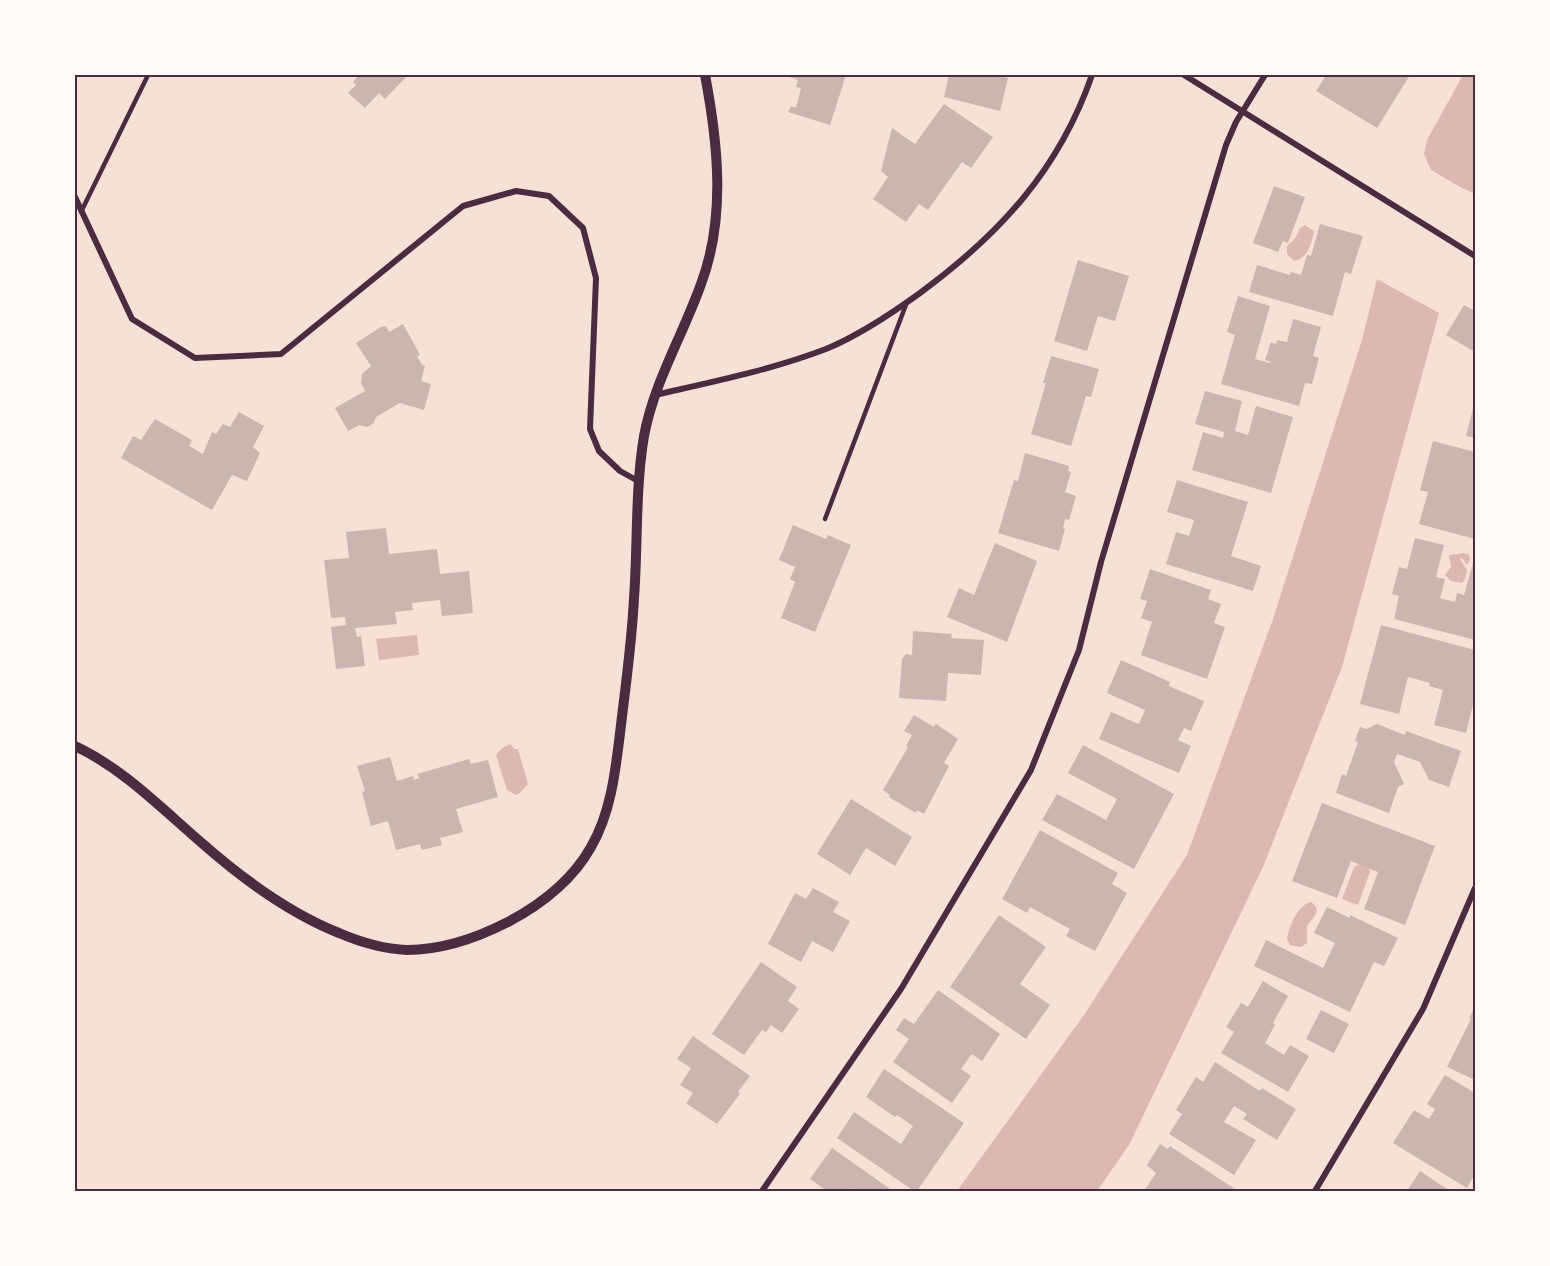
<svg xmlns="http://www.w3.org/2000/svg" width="1550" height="1266" font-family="'Archivo Narrow',sans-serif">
  <rect width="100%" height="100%" fill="#f7e1d7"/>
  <g fill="#dcb8b0">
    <path d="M1463,75H1475V194L1460,187L1431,170L1424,154L1427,140Z"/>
    <path d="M1305,225L1314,231C1312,243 1308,259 1294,261L1287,254V246L1296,237L1300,228Z"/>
    <path d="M1377,279L1439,313L1342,667L1263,867L1129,1145L1097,1191H957L1084,1015L1187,855L1273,619L1362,340Z"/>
    <path d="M1464,553L1469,555L1470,560L1467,565L1462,558L1460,559L1467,570L1465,579L1462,583L1451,581L1445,575L1451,567L1449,555Z"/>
    <path d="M417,635L419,655L379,660L376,639Z"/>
    <path d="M510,744L515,749H518L528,784L520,793L516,795L507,790L496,755L502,748Z"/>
    <path d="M1359,864L1369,868L1370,872L1358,905L1342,899L1354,867Z"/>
    <path d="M1311,902C1323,910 1313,918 1307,926V943L1301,947L1290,945L1287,939C1289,927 1298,904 1311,902Z"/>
  </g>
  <g fill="#ccb4b1">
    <path d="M359,75H408L385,99L379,93L365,108L348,93L356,85L353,82Z"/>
    <path d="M784,75H846L830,125L788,112L791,106L796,108L801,88L796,87L798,80Z"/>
    <path d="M949,75H1005L1004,77L1008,78L1000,111L944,97Z"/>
    <path d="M1326,75L1360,76L1410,75L1377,128L1316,91Z"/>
    <path d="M944,104L993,137L971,168L962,162L928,210L919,204L906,222L873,199L888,177L881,171L892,128L915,144Z"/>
    <path d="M1274,186L1305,197L1288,243L1283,241L1278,252L1253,243Z"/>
    <path d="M1320,224L1363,236L1351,274L1345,272L1333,316L1249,292L1257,265L1290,275L1291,272L1301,275L1307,255L1311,256Z"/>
    <path d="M1078,260L1129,276L1115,321L1098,316L1087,351L1054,341Z"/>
    <path d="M1238,296L1270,306L1255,359L1270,363L1271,362L1265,360L1271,342L1276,344L1277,340L1287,342L1293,319L1321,327L1313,356L1319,358L1312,384L1305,383L1299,406L1221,384L1235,335L1227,332Z"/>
    <path d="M1464,305L1475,311V352L1446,335Z"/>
    <path d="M403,324L420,355L417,356L422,365L425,366L421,381L431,384L424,410L400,403L376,417L374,423L367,427L359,425L348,431L335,408L365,391L361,383L362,374L371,366L356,343L381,327L386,326L389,332Z"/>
    <path d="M1051,356L1099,369L1091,397L1086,396L1071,446L1031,434L1046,383H1043Z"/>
    <path d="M1205,391L1242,401L1235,431L1248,435L1256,406L1293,417L1271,493L1192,470L1203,432L1223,438L1224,432L1195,424Z"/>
    <path d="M1474,404H1475V438L1466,436Z"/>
    <path d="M239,412L264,426L253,447L260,453L247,481L232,475L212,510L121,458L133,436L141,440L155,419L192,440L189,446L203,454L212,432L216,434L223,424L230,427Z"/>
    <path d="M1433,441L1475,452V539L1419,524L1428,492L1420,490Z"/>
    <path d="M1025,453L1069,466L1068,471L1071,472L1065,492L1076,496L1069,520L1065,519L1063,528L1065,529L1059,551L998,533L1014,480L1018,481Z"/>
    <path d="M1177,480L1248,502L1231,556L1261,566L1253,591L1166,564L1176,532L1189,536L1194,520L1167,512Z"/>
    <path d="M793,525L826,539L828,535L851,545L815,632L781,618L795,582L790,579L795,567L779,560Z"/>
    <path d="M386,528L389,554L437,549L440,574L469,571L473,613L442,616L440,600L412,603L413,610L395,612L397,624L355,628L357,637L361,636L365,666L336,669L331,627L346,625L345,617L331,618L324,560L349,558L346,532Z"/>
    <path d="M1415,538L1444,545L1436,577L1445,579L1440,598L1455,602L1457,593L1464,595L1475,556V640L1394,619L1399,596L1392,594L1399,567L1407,569Z"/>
    <path d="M995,543L1037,561L1007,642L947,617L959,588L974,595Z"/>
    <path d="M1150,569L1211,590L1208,599L1221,604L1214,623L1225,627L1207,679L1141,655L1152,622L1141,618L1147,601L1140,599Z"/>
    <path d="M1381,625L1475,650V697L1466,733L1434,725L1443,690L1429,686L1430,683L1408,677L1399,714L1360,704Z"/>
    <path d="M913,631L952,634L951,638L984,640L981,675L948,673L946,701L899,698L902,659L906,654L912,655Z"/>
    <path d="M1121,660L1170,682L1169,686L1204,701L1191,731L1184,728L1178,740L1191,746L1179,773L1099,739L1111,712L1139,724L1145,710L1107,693Z"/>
    <path d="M914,715L934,727L936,724L958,739L944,763L949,766L924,814L917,810L916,813L889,797L890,795L883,790L908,747L906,746L912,735L904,731Z"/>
    <path d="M1377,724L1405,735L1406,731L1461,751L1449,787L1429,780L1420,762L1397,754L1394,762L1404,784L1398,787L1389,813L1336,793L1342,774L1346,776L1358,742L1355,741L1360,727L1366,729Z"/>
    <path d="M1083,745L1174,794L1134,869L1042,820L1057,794L1106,820L1117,799L1068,773Z"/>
    <path d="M390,757L397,781L413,776L414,780L419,778L417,774L469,759L471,764L488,760L498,797L456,809L463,832L440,838L442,845L422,850L420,844L396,850L388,821L371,826L362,792L365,791L357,766Z"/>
    <path d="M851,799L912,837L895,866L866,848L850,875L817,854Z"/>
    <path d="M1322,803L1435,846L1405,925L1364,909L1378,872L1351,861L1337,898L1292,881Z"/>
    <path d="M1040,830L1118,873L1112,884L1127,893L1095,951L1066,936L1070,929L1030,907L1027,913L1002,899Z"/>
    <path d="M813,888L839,902L833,912L850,921L833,952L812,941L801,962L768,944L795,893L806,899Z"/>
    <path d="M1327,907L1350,918V915L1398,938L1384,966L1374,962L1350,1012L1254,966L1266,940L1323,968L1335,943L1314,933Z"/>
    <path d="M999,915L1046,947L1020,984L1050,1005L1026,1039L950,987Z"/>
    <path d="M761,962L797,987L788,1001L799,1009L782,1033L771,1025L766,1032L762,1030L744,1055L712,1034Z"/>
    <path d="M1263,981L1288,996L1273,1023L1275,1025L1265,1043L1284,1055L1290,1045L1309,1056L1288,1092L1221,1053L1234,1032L1226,1027L1241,1003L1248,1007Z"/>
    <path d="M938,990L1000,1034L982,1061L972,1054L961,1069L971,1076L952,1103L893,1062L909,1039L896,1030L904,1018L914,1024Z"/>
    <path d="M1475,1006V1080L1447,1067L1471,1019L1469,1018Z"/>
    <path d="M1321,1010L1349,1024L1334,1053L1306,1039Z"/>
    <path d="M693,1036L750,1076L738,1092L740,1094L717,1124L686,1103L693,1093L680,1085L691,1068L677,1059Z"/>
    <path d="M1215,1062L1260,1091L1262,1088L1296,1109L1277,1140L1243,1119L1247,1114L1234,1106L1224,1122L1256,1140L1234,1175L1169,1134L1182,1114L1176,1110L1196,1077L1203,1082Z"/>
    <path d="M884,1069L964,1123L917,1191H914L837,1138L854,1112L901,1144L913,1126L897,1115L895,1117L866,1097Z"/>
    <path d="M1445,1075L1475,1093V1174L1467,1188L1393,1143L1414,1110L1429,1119L1435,1109L1427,1104Z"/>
    <path d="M1160,1144L1168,1149L1170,1146L1238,1191H1144L1156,1173L1147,1165Z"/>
    <path d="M832,1148L893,1191H854L850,1188L848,1191H827L810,1179Z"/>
    <path d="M1420,1171L1450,1191H1407Z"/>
  </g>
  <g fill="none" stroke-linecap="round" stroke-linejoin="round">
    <g stroke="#4a2c40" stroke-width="4.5">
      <path d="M81,212L148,75"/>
      <path d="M825,519L907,302"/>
    </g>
    <g stroke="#4a2c40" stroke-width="6">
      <path d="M1184,75L1475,256"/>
      <path d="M75,197L132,319L195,358L281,354L463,206L516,191L549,196L583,228L596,278L590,429L599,451L620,471L638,481"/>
      <path d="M655,395C712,382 771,370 826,349C860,335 891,314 920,293C1000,234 1059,170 1092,75"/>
      <path d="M762,1191L901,989L1031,770L1079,650L1101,562L1226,145L1236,122L1265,75"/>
      <path d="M1315,1191L1423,1009L1475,888"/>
    </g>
    <path stroke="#4a2c40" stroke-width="10" d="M75,746C124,769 162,809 203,844C244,880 289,913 339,933C360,942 383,949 407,950C442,950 477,938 508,922C542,904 572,881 591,847C612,811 616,766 621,725C626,683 632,640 634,598C638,544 635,490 644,436C654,382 683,335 701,284C726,218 718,143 705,75"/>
  </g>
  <rect width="1550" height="1266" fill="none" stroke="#fffaf5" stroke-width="153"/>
  <rect x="76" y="76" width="1398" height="1114" fill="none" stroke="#4a2c40" stroke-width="2"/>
</svg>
